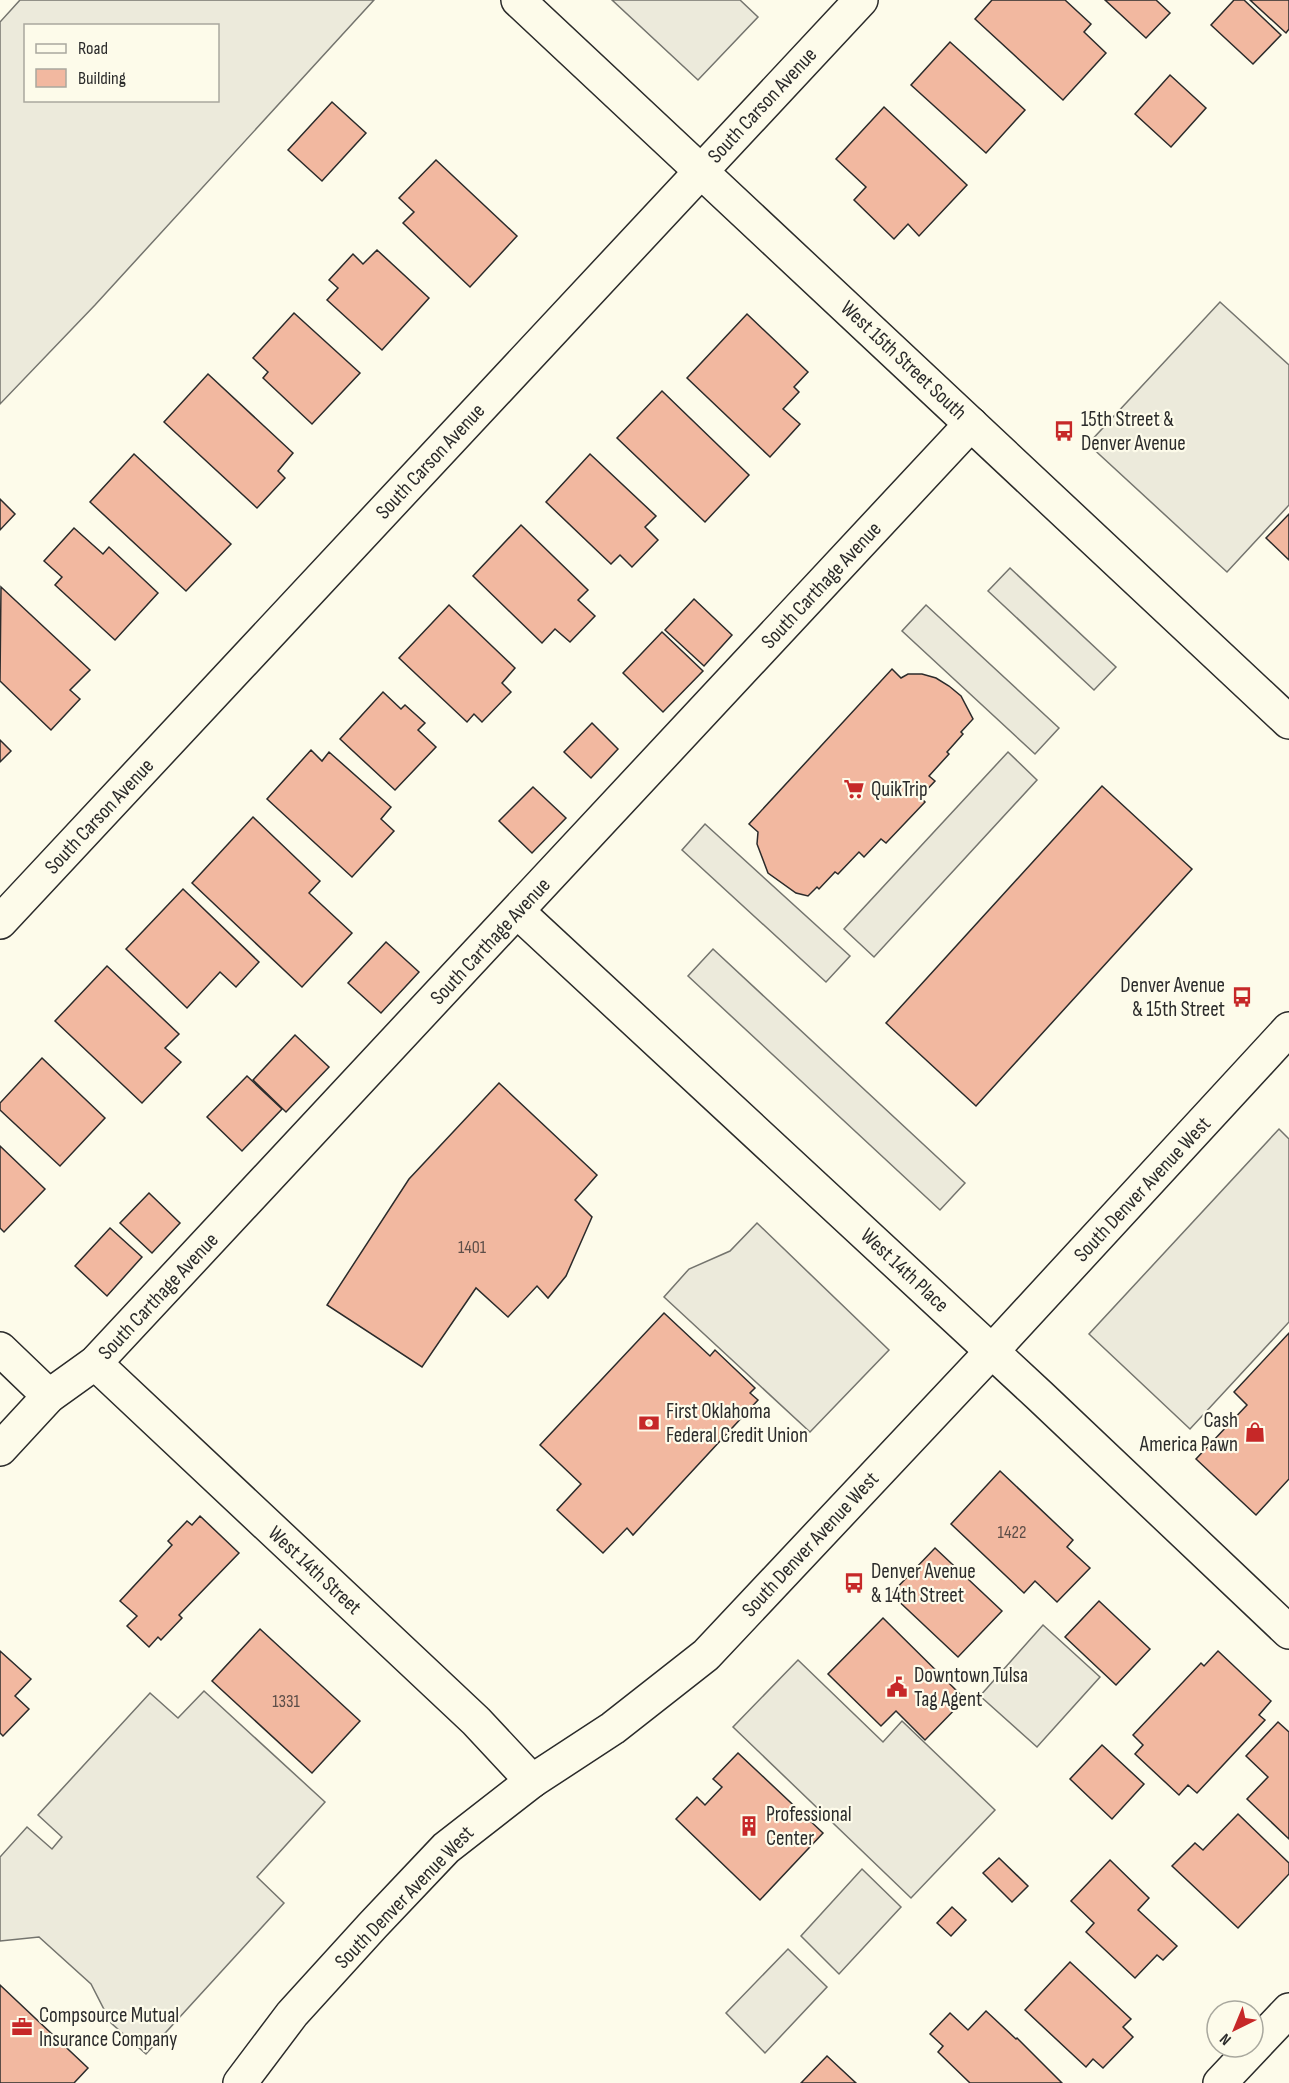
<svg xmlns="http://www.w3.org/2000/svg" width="1289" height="2083" font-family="'Sofia Sans Condensed',sans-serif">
  <rect width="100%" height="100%" fill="#fdfbea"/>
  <g fill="#eceadb" stroke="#74746e" stroke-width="1.5" fill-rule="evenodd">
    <path d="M20,0H374L95,305L0,404V22ZM26,26H218V100H26Z"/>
    <path d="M612,0H740L758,17L698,80Z"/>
    <path d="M1220,302L1289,365V505L1227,572L1088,444Z"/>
    <path d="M1010,568L1116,667L1094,690L988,591Z"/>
    <path d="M926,605L1059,728L1035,754L902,631Z"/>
    <path d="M1008,752L1037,780L874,957L844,929Z"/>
    <path d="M705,824L850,956L826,982L682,850Z"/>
    <path d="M713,949L965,1183L940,1210L688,976Z"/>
    <path d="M1279,1129L1289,1139V1322L1190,1429L1089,1334Z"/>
    <path d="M757,1223L889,1350L810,1432L664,1297L689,1269L730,1251Z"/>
    <path d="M1043,1625L1100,1677L1037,1747L980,1696Z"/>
    <path d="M798,1660L883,1742L902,1721L995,1810L911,1898L733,1727Z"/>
    <path d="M204,1691L325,1802L257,1877L284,1903L146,2054L111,2023L91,1984L39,1937L0,1941V1857L27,1827L52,1849L62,1837L38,1815L150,1693L178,1718Z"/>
    <path d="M862,1869L901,1907L839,1974L801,1936Z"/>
    <path d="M788,1949L827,1987L765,2053L726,2013Z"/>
  </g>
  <g fill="#f2b8a0" stroke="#2b2b2b" stroke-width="1.5">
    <path d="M992,0H1065L1091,24L1084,32L1106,53L1063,100L975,19Z"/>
    <path d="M1105,0H1156L1170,13L1146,38Z"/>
    <path d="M1234,0H1244L1281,35L1253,64L1211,25Z"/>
    <path d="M1250,0H1289V29L1286,33Z"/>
    <path d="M950,42L1025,110L986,153L911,85Z"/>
    <path d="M1170,75L1206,108L1171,147L1135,114Z"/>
    <path d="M332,102L366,133L322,181L288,150Z"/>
    <path d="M884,107L967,185L919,236L908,224L894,239L854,200L866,187L836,159Z"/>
    <path d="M436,160L517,236L470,287L403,223L414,212L399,198Z"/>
    <path d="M377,250L429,298L382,350L327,300L338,288L329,280L353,254L363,264Z"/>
    <path d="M294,313L360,373L312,424L263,378L268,372L253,358Z"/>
    <path d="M747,314L808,372L794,387L799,392L783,409L800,424L770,457L687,378Z"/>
    <path d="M208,374L293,453L278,471L285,478L257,508L164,422Z"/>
    <path d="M662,391L749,475L705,522L617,438Z"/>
    <path d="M134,454L231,544L186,591L90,502Z"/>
    <path d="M590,454L656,516L645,527L658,540L632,567L620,555L611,564L546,502Z"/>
    <path d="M0,499L15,514L0,530Z"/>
    <path d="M1289,514V560L1266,538Z"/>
    <path d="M521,525L588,590L578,600L595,616L570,642L555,629L542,643L473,576Z"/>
    <path d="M74,528L103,554L109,547L158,593L115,640L55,585L62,577L44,561Z"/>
    <path d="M1,587L90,670L70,690L80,699L51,730L0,681Z"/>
    <path d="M694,599L732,635L704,666L665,630Z"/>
    <path d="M449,605L515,668L502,683L511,692L482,722L474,714L467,722L399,658Z"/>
    <path d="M662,632L703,671L663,712L623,673Z"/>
    <path d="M892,669L901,678L908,674H922L936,678L949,686L961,696L973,719L961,732L963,734L947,752L949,754L929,776L935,781L920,797L925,802L886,843L881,839L864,857L859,852L838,874L835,872L819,889L817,887L808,896L796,893L768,873L757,844L758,832L749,824Z"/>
    <path d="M383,692L401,709L405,705L425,723L418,730L436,747L395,790L340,739Z"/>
    <path d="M592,723L618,749L591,778L564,752Z"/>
    <path d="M0,740L11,751L0,762Z"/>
    <path d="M311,750L322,761L329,752L391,807L381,819L394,831L352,877L267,799Z"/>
    <path d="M1102,786L1192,869L976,1106L886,1023Z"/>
    <path d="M533,787L566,818L532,853L499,821Z"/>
    <path d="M253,817L320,881L309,893L352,933L302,987L192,883Z"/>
    <path d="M183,889L259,962L236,987L220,972L187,1008L126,949Z"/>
    <path d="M386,942L419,972L381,1013L348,983Z"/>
    <path d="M107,966L179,1034L165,1048L181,1062L142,1103L55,1021Z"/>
    <path d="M295,1035L329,1067L286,1112L253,1080Z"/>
    <path d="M42,1058L105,1118L60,1166L0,1110V1103Z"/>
    <path d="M247,1076L282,1109L242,1151L207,1117Z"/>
    <path d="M499,1083L597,1175L575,1200L592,1217L566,1276L548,1298L537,1286L508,1317L476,1288L422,1367L327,1305L409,1179Z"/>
    <path d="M0,1146L45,1189L4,1232L0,1228Z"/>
    <path d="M149,1193L180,1223L152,1253L120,1223Z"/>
    <path d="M110,1228L142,1257L107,1296L75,1266Z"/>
    <path d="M664,1313L710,1356L715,1350L755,1388L750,1393L758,1400L633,1535L627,1528L603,1553L557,1510L581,1484L540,1445Z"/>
    <path d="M1289,1333V1479L1256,1515L1196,1459L1247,1405L1234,1392Z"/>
    <path d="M1000,1471L1073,1540L1067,1547L1090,1568L1057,1602L1035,1581L1024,1593L951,1524Z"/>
    <path d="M200,1516L239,1553L179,1615L182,1618L161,1640L158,1637L149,1647L127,1626L137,1616L120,1601L172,1545L168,1541L187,1521L192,1525Z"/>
    <path d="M935,1548L1002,1611L958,1657L891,1594Z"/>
    <path d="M1099,1601L1150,1649L1116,1685L1065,1637Z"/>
    <path d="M883,1618L965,1699L925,1740L896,1711L881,1726L828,1674Z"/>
    <path d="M260,1629L360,1721L312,1773L212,1681Z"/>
    <path d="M0,1651L31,1679L15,1696L29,1709L3,1736L0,1733Z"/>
    <path d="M1218,1651L1271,1701L1259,1715L1265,1720L1197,1793L1188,1785L1179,1795L1135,1754L1143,1745L1133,1735L1201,1663L1204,1666Z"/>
    <path d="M1278,1722L1289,1732V1839L1247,1799L1268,1777L1246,1756Z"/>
    <path d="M1102,1745L1144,1784L1112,1819L1070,1779Z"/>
    <path d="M738,1753L823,1833L760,1900L676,1819L697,1797L705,1805L722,1787L713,1779Z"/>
    <path d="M1238,1814L1289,1863V1874L1238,1928L1172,1866L1195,1843L1203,1850Z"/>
    <path d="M999,1858L1028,1886L1012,1902L983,1873Z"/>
    <path d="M1110,1860L1149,1898L1138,1910L1177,1946L1163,1960L1157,1955L1135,1978L1086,1932L1094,1923L1071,1901Z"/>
    <path d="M952,1907L966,1920L951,1936L937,1923Z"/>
    <path d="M1070,1962L1131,2019L1123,2027L1133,2037L1103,2068L1093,2059L1086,2067L1025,2010Z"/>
    <path d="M0,1985L88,2068L74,2083H0Z"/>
    <path d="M986,2011L1016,2039L1017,2038L1062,2083H970L938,2052L943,2046L930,2034L950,2013L968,2030Z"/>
    <path d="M827,2056L856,2083H801Z"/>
  </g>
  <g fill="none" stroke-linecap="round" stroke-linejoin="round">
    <g stroke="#2b2b2b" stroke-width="36">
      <g id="minor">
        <path d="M518,912L1040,1396L1289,1632"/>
        <path d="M0,922L861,0"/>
        <path d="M0,1349L49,1396"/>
        <path d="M95,1363L476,1721L532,1781"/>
        <path d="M0,1449L49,1396L95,1363L971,424"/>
        <path d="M1220,2083L1289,2010"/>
      </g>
    </g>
    <g stroke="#2b2b2b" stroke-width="36">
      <path id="secondary" d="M518,0L1289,722"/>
    </g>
    <g stroke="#2b2b2b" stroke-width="36">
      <path id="primary" d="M240,2083L292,2014L373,1925L446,1848L532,1781L613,1728L706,1655L992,1351L1289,1029"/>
    </g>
    <use href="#minor" stroke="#fdfbea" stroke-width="33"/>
    <use href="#secondary" stroke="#fdfbea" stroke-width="33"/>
    <use href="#primary" stroke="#fdfbea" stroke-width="33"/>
  </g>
  <defs>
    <g id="bus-bare" transform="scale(1.62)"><path d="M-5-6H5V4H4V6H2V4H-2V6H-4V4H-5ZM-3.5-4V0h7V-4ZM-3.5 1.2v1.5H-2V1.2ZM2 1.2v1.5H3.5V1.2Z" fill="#c62828" stroke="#fdfbea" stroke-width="2.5" paint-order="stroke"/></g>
    <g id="supermarket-bare" transform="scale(1.62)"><path d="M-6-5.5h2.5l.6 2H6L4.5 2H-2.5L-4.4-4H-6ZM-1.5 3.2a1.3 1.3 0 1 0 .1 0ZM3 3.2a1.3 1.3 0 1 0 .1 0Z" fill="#c62828" stroke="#fdfbea" stroke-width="2.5" paint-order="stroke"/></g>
    <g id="bank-bare" transform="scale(1.62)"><path d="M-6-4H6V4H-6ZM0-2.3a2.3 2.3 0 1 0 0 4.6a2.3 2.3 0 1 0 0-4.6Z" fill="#c62828" stroke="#fdfbea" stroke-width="2.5" paint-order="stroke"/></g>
    <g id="shop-bare" transform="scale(1.62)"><path d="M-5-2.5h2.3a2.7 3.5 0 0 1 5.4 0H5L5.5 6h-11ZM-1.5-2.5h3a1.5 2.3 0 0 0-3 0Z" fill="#c62828" stroke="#fdfbea" stroke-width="2.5" paint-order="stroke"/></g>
    <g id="civic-bare" transform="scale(1.62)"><path d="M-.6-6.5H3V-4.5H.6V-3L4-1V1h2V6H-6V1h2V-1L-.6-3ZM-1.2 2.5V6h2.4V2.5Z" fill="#c62828" stroke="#fdfbea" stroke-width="2.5" paint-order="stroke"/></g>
    <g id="building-bare" transform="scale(1.62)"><path d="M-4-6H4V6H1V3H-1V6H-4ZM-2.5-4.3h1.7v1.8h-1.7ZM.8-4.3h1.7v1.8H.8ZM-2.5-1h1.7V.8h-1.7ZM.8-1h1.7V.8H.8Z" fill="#c62828" stroke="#fdfbea" stroke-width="2.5" paint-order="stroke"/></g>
    <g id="office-bare" transform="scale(1.62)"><path d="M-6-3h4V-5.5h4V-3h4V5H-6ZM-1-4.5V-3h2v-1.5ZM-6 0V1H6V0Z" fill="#c62828" stroke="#fdfbea" stroke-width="2.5" paint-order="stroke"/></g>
  </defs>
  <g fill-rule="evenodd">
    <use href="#bus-bare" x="1064" y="431"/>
    <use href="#supermarket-bare" x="854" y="789"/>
    <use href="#bus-bare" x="1242" y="997"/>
    <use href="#bank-bare" x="649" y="1423"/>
    <use href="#shop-bare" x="1255" y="1432"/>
    <use href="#bus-bare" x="854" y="1583"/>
    <use href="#civic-bare" x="897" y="1687"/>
    <use href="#building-bare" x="749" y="1826"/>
    <use href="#office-bare" x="22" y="2027"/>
  </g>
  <g text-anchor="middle" stroke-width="4.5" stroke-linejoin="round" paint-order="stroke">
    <g font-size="18" fill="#5d4e48">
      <text x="472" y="1253">1401</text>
      <text x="1012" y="1538">1422</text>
      <text x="286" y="1707">1331</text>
    </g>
    <g font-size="21" fill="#2b2b2b" stroke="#fdfbea">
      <text transform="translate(762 105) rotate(-47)" y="7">South Carson Avenue</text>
      <text transform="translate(904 360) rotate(43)" y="7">West 15th Street South</text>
      <text transform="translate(430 461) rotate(-47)" y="7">South Carson Avenue</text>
      <text transform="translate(821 585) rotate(-47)" y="7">South Carthage Avenue</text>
      <text transform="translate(99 816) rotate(-47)" y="7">South Carson Avenue</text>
      <text transform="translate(490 941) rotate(-47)" y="7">South Carthage Avenue</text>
      <text transform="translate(1142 1189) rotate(-47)" y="7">South Denver Avenue West</text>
      <text transform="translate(905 1270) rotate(43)" y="7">West 14th Place</text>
      <text transform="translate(158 1296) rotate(-47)" y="7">South Carthage Avenue</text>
      <text transform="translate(810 1544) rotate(-47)" y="7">South Denver Avenue West</text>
      <text transform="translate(315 1570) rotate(43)" y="7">West 14th Street</text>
      <text transform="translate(404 1897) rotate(-46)" y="7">South Denver Avenue West</text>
    </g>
    <g font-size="21" fill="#2b2b2b" stroke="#fdfbea" text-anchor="start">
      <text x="1081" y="426">15th Street &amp;<tspan x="1081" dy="24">Denver Avenue</tspan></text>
      <text x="871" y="796">QuikTrip</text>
      <text x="1225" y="992" text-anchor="end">Denver Avenue<tspan x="1225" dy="24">&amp; 15th Street</tspan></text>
      <text x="666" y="1418">First Oklahoma<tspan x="666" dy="24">Federal Credit Union</tspan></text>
      <text x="1238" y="1427" text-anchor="end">Cash<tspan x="1238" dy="24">America Pawn</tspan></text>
      <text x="871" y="1578">Denver Avenue<tspan x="871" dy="24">&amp; 14th Street</tspan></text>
      <text x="914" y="1682">Downtown Tulsa<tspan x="914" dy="24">Tag Agent</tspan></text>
      <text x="766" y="1821">Professional<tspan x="766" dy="24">Center</tspan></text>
      <text x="39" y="2022">Compsource Mutual<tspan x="39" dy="24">Insurance Company</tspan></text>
    </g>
  </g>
  <rect x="24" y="24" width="195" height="78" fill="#fdfbea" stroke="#a9a89e" stroke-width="1.5"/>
  <rect x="36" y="44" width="30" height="9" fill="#fdfbea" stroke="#a9a89e" stroke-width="1.5"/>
  <text x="78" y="54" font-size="18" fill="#2b2b2b">Road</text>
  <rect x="36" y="69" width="30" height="18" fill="#f2b8a0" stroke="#a9a89e" stroke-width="1.5"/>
  <text x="78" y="84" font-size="18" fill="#2b2b2b">Building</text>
  <g transform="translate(1235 2029) rotate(223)"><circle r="28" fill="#fdfbea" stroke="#a9a89e" stroke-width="1.5"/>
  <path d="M0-4.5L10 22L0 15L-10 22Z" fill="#c62828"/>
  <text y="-9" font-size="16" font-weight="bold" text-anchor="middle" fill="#2b2b2b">N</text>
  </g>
</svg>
